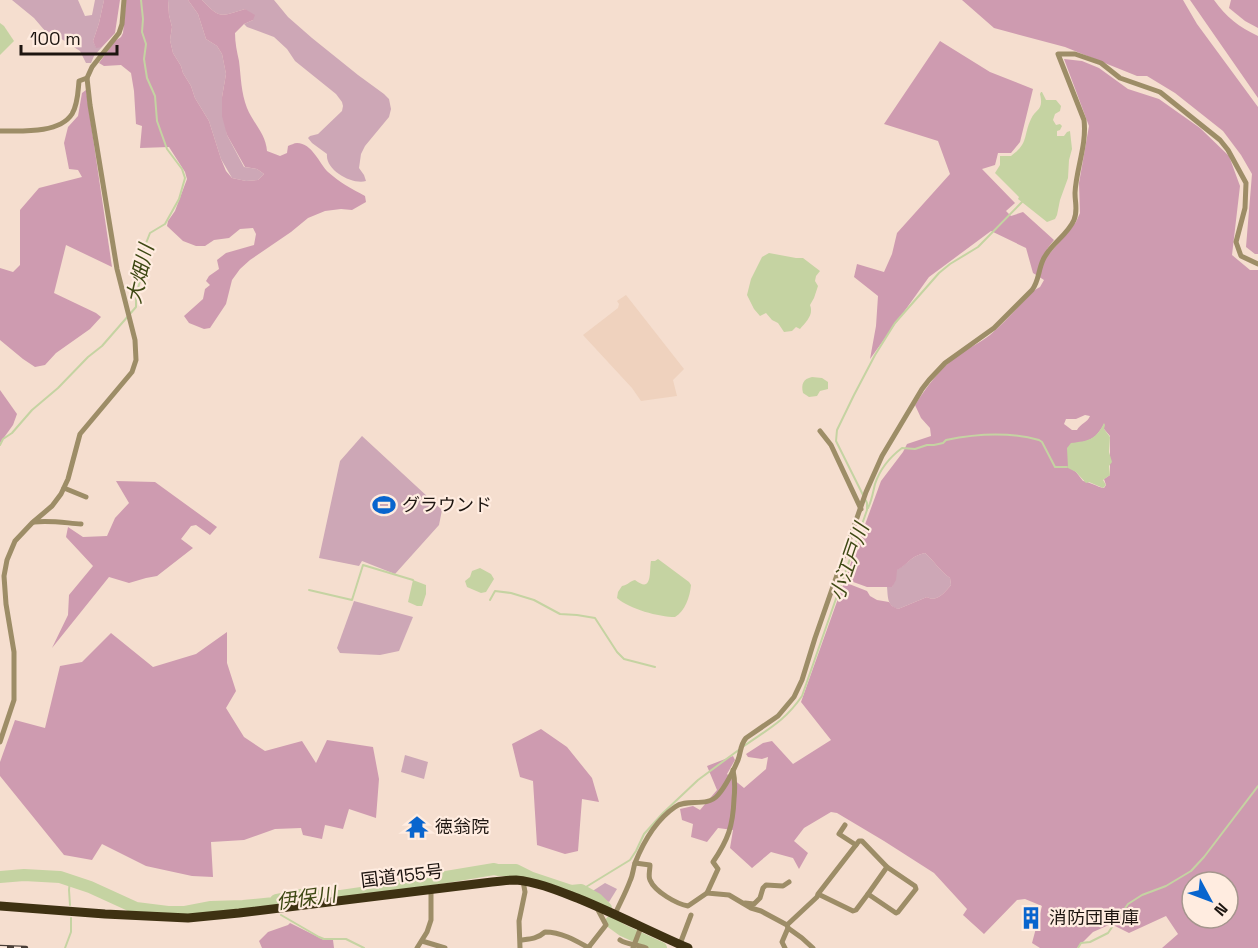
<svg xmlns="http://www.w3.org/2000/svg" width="1258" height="948" font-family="'Space Grotesk','Noto Sans JP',sans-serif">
  <rect width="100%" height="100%" fill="#f5decf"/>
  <path fill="#efd2be" d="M626,295L684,369L673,380L677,396L641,401L632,388L583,335L618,308L619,304L617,301Z"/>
  <g fill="#cda7b6">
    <path d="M12,0H78L85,16L92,15L95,0H104L99,23L93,41L96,47H102L94,56L91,63H86L80,51L60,38L46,32L34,18Z"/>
    <path d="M168,0H188L198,14L206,39L217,46L222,54L226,74L222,97L227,135L244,167L257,169L264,174L258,180L246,181L232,178L221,159L209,121L195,98L191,86L183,73L181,66L173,53L170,40L172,27L169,15Z"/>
    <path d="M202,0H274L288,17L312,38L358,75L384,94L389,99L391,109L389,117L365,146L361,154L359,168L364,175L366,181C352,185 325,170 327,154L312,143L308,138L310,136L318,134L342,111L343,106L342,102L336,94L295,61L287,49L274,37L247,27L244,24L253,20L245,9C221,16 221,20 202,0Z"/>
    <path d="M362,436L442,510L439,525L395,574L362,561L359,566L319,558L340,461Z"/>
    <path d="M925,553C934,561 940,571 950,578L951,585C945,592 937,603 927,597L898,609C887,606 888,597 887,587H892L896,570C910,563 909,557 925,553Z"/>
    <path d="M354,601L413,617L399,651L380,655L340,653L337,648Z"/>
    <path d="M405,755L428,762L424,779L401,772Z"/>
    <path d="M605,883L617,889L609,902L591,892Z"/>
  </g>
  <g fill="#ce9bb0" fill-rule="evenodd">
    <path d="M104,0H120L115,33L102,47L96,48L93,41L99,23Z"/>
    <path d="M126,0H168L169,15L172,27L170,40L173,53L181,66L183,73L191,86L195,98L209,121L221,159L226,171L232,178L246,181L258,180L264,174L257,169L245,167L227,135L222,116V97L226,74L222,54L217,46L206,39L198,14L188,0H202C221,20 221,16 245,9L255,15L253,20L244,24L235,33C235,43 237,52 239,61C241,77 241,93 247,108C253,123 266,134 267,151L280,156L287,153L288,146C291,145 294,143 297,143C312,143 319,163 328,172C339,182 352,189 365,196L366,202L352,210L341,209L325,211L308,218L291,232L250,260L240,269L232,280L226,304L210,328L204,329L189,323L184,316L203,299L205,289L210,285L206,281L209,276L219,269L217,260L226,253L254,245L256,234L253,228L240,229L229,238L214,240L205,246H196L183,241L167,226L168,221L175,211L187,179L185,172L169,147L140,148L142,126L136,124L134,91L131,73L121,65L104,66L99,63L115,41L121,37L123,33Z"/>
    <path d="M962,0H1183L1197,24L1258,107V254H1255L1246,247L1252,174L1241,155L1223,131L1175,93L1147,76H1137L1065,47L994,28Z"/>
    <path d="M1190,0H1214C1226,17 1239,27 1258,36V98Z"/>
    <path d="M1231,0H1258V28L1245,21L1229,8Z"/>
    <path d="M940,41L990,72L1033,89L1020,142L1011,153H998L995,165L982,169L1015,203L1006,211L1011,216L1023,212L1054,240L1047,249L1050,253L1070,230L1076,222L1080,213L1079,183L1089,126L1064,59L1082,61L1099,68L1128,89L1159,99L1200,128L1229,156L1240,186L1232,255L1250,270H1258V948H1162L1178,934L1166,916L1129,933L1111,924L1093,932L1077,948H1040L1032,943L1042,906L1025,899L1017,900L984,934L963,915L967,909L934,873L884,841L837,813L831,812L804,828L794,841L808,853L799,869L793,858L771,852L752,868L730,848L733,830L718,828L707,842L691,837L693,824L682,820L680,809L693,806L700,810L717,790L707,766L733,756L735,760L727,774L744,788L766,769L768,757L762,759L748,757L746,754L763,743L772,741L793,764L831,740L801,702L844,582L867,591L870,596L877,600L889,602L892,606L898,609L927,597C937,603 945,592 951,585L950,578C940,571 934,561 925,553C909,557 910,563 897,570L896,580L892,587H867L845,579L881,481L903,452L907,444L931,436L930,428L921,418L915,405C927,386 940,369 958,355C968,348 980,343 990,335C1005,322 1019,306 1033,291L1040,287L1044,280L1033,273L1026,248L991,231L929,277L870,359L876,326L878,296L854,277L857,264L884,272L892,254L897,233L950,174L938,141L884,124ZM1085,415L1090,416C1088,422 1080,424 1077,430H1072L1064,424L1066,419H1076ZM1104,424V429L1110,436V475L1104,479L1106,485L1104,488C1097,487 1090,482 1083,481L1076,472L1072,469L1083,442C1094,440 1099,433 1104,424ZM1192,882H1228V918H1192Z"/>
    <path d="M86,90L112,267L66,245L54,293L96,313L101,317L90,329L56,353L45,365L35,367L23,359L0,340V268L13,272L20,265V210L39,188L82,177L78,170L69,169L64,143L68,127L78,116L82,93Z"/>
    <path d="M0,390L17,414L13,425L0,443Z"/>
    <path d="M116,481L155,482L217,527L210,535L196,525L191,526L181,539L193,548L157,576L146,578L129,583L109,577L52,648L68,615L69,595L93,566L66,537L68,527L83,537L107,536L115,518L129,503Z"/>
    <path d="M227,632V663L236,691L226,708L244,737L265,751L302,741L316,763L327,740L373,747L379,779L376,818L349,809L343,829L325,825L322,839L303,835L301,828L275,829L244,840L211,842L213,877L192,876L146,866L102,844L92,860L64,855L0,776V762L15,720L45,728L60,666L82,662L111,633L153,667L196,654Z"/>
    <path d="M541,729L567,747L592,778L599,802L582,799L578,851L565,854L537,845L533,781L520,777L512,744Z"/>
    <path d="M290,923L324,940H333L334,948H262L259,941L268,932L288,925Z"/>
  </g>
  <g fill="#c5d3a2">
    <path d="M0,23L4,26L14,41L0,55Z"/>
    <path d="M1041,92H1042L1046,100H1056L1061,106L1060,111L1055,114L1053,120L1056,125L1060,124L1062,126L1060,130L1057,131V136H1064L1067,132L1070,131L1072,149L1069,160L1068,178L1060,200L1057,215L1055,219L1047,222L1018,199L1019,197L995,173L1000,165V156H1011C1029,143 1023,136 1031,119C1036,108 1044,111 1040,94Z"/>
    <path d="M769,253L796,258H803L820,271L816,276L815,281L818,286L814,298L810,305C814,315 806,322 800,329L796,327L792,331L784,332L778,323L772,320L766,313L760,316L754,309L747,295L751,279L762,257Z"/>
    <path d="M812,377L822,378L828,382V389L820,391L817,396L809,397L803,393C801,384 803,379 812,377Z"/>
    <path d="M1104,423L1105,425L1104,429L1110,437L1109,452L1112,462L1109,466L1110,475L1103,480L1106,485L1103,488L1089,482L1086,483L1076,472L1068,468L1067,448L1071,443C1088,441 1096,440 1104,423Z"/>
    <path d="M658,559L689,582L691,585C690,597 685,611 675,617C659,617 629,609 617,598L618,592L622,586C628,585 630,581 635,580C653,594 649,571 651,561H655Z"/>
    <path d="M480,568L491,574L494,579L486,592L481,593L467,587L465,581L470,577L472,571Z"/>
    <path d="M413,580L426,585V594L422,606H417L408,602Z"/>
  </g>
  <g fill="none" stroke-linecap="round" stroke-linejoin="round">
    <g stroke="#c5d3a2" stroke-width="2">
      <path d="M0,445L3,439L12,433L32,410L58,388L88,357L102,346L136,307V296L144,266L141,256L150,233L165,224L179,199L185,178L182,169L167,149L157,121L155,96L147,78L144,59L146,44L142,32L143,19L141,0"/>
      <path d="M868,508C872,500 873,492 875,484C880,469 890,457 902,448L915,449L927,445H934L943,443L946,440C975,434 1010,432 1039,440L1042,442L1055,467H1067"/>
      <path d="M309,590L352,600L363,565L413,580"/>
      <path d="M490,600L495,591L511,593L534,600L560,614L577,615L595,618L617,652L624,659L655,667"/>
      <path d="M744,746C768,729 785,721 802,696L867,510V503L836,441L837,430L854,395L875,355L895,323L939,273L950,264L978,247L1022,202"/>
      <path d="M581,890L630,860L636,851L644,834L663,813L698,780L740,749"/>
      <path d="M70,905L69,890L70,880"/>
      <path d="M281,915L319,937L324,939H346L364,948"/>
      <path d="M65,948L71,932V918"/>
      <path d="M1078,948L1081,943L1090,942L1108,933L1128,904L1142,895L1166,886L1191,871L1204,857L1258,786"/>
    </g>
    <g stroke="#c5d3a2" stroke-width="12">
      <path d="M0,877L24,875L60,877L90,887L136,908L168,912H185L211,907L243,906L274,903L276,900L300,895L341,896L375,891L416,882L494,869L498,870H516L532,878L571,891L581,890L597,899L606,908"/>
      <path d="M611,922L622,930L661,948"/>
    </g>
    <g stroke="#9d8d67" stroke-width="5">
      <path d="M0,131C21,131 59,134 72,114C78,104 78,91 79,81L87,78"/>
      <path d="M820,431L831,445L861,509"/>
      <path d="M64,488L86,497"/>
      <path d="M34,522C50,520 66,523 81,524"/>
      <path d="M0,742L14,700V652L6,604L4,576L7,560L15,541L32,523L52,506L61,494L68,479L80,434L132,372L136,360L135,340L117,269L90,105L87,78L92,67L119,33L122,24L124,0"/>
      <path d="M733,770C735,779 735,789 734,799C733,826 728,840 713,862L718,869L707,893L729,895L751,908L761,911L787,925L788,928L802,938L813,948"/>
      <path d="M845,825L839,834L856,845"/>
      <path d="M635,863L650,865C650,870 648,876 650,880C655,892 677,904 688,906L707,893"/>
      <path d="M868,894L887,867"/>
      <path d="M745,903L754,904L760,898L763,888L766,885L783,886L789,882"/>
      <path d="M615,914C620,903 626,892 630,881C633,875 633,869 635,863C643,843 656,820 675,807C687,798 707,808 718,795C725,787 734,770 738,760C741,752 740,745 746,738L778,716L794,697L802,680L815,638L866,492L882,456L922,389L929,380L945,363L994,328L1032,290C1039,281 1038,271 1043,260C1050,244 1067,236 1074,220C1078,211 1075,203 1075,193C1076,169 1087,145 1084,120L1058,54H1075L1101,63L1120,78L1160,92L1220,140L1228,150L1246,183L1245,208L1236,242L1241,256L1258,264"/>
      <path d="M787,925L817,897L818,894L859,841H862L887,867L915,886L916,889L898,912L896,913L868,894L856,910L853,911L818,894"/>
      <path d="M521,940C530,939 537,939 545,932C561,932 575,940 589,948"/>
      <path d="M620,940C627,945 637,944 646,948"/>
      <path d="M422,941L445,948"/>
      <path d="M680,944L691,915"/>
      <path d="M417,948L427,932L431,920V889"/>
      <path d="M520,948L519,921L525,892L523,881"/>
      <path d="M588,948L606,925L597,908"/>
      <path d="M633,948L641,927"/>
      <path d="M785,948L782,942L788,928"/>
    </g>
    <path stroke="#3e3112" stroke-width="9" d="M0,906L105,914L188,918L239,913L492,882C500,881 508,880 516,880C539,882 561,892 582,900C618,915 653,933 688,948"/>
    <g stroke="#483d36" stroke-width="4.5">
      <path id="rail" d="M0,947L26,948"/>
    </g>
    <use href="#rail" stroke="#ffece0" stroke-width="2" stroke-dasharray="7" stroke-linecap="butt"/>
  </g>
  <defs>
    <g id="stadium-bare" transform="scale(1.8)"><path d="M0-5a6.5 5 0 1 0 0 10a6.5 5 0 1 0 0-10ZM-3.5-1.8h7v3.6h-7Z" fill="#0965ce" stroke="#ffece0" stroke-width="2.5" paint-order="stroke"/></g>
    <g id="temple-bare" transform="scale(1.8)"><path d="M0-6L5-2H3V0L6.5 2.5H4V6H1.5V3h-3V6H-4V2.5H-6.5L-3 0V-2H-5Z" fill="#0965ce" stroke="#ffece0" stroke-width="2.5" paint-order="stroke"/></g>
    <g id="building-bare" transform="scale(1.8)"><path d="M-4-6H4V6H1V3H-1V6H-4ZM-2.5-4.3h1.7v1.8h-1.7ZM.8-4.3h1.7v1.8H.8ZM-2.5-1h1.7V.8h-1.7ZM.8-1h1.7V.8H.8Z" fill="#0965ce" stroke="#ffece0" stroke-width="2.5" paint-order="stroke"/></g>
  </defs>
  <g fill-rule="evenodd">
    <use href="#stadium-bare" x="384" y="505"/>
    <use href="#temple-bare" x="417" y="827"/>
    <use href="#building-bare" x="1031" y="918"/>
  </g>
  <g text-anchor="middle" stroke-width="4.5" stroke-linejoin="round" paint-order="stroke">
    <g font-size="18" fill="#1d1510" stroke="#ffece0" text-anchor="start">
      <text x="402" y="511">グラウンド</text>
      <text x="435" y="833">徳翁院</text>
      <text x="1049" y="924">消防団車庫</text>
    </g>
    <g font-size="18" fill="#1d1510" stroke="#ffece0">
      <text transform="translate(402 876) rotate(-7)" y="6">国道155号</text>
    </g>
    <g font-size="20" font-style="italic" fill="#3e4914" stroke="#ffece0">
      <text transform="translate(140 274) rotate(-77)" y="7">大畑川</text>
      <text transform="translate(849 562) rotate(-71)" y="7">小江戸川</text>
      <text transform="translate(306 898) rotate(-8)" y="7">伊保川</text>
    </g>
  </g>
  <g transform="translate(1210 900) rotate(131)"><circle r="28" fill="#ffece0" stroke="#a5968d" stroke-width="1.5"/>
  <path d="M0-4.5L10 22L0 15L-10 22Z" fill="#0965ce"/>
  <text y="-9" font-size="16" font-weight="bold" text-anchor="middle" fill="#1d1510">N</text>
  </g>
  <path d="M21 45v9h96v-9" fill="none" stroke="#1d1510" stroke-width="3"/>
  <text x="30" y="45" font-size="18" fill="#1d1510" stroke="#ffece0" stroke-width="4.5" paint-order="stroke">100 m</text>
</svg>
